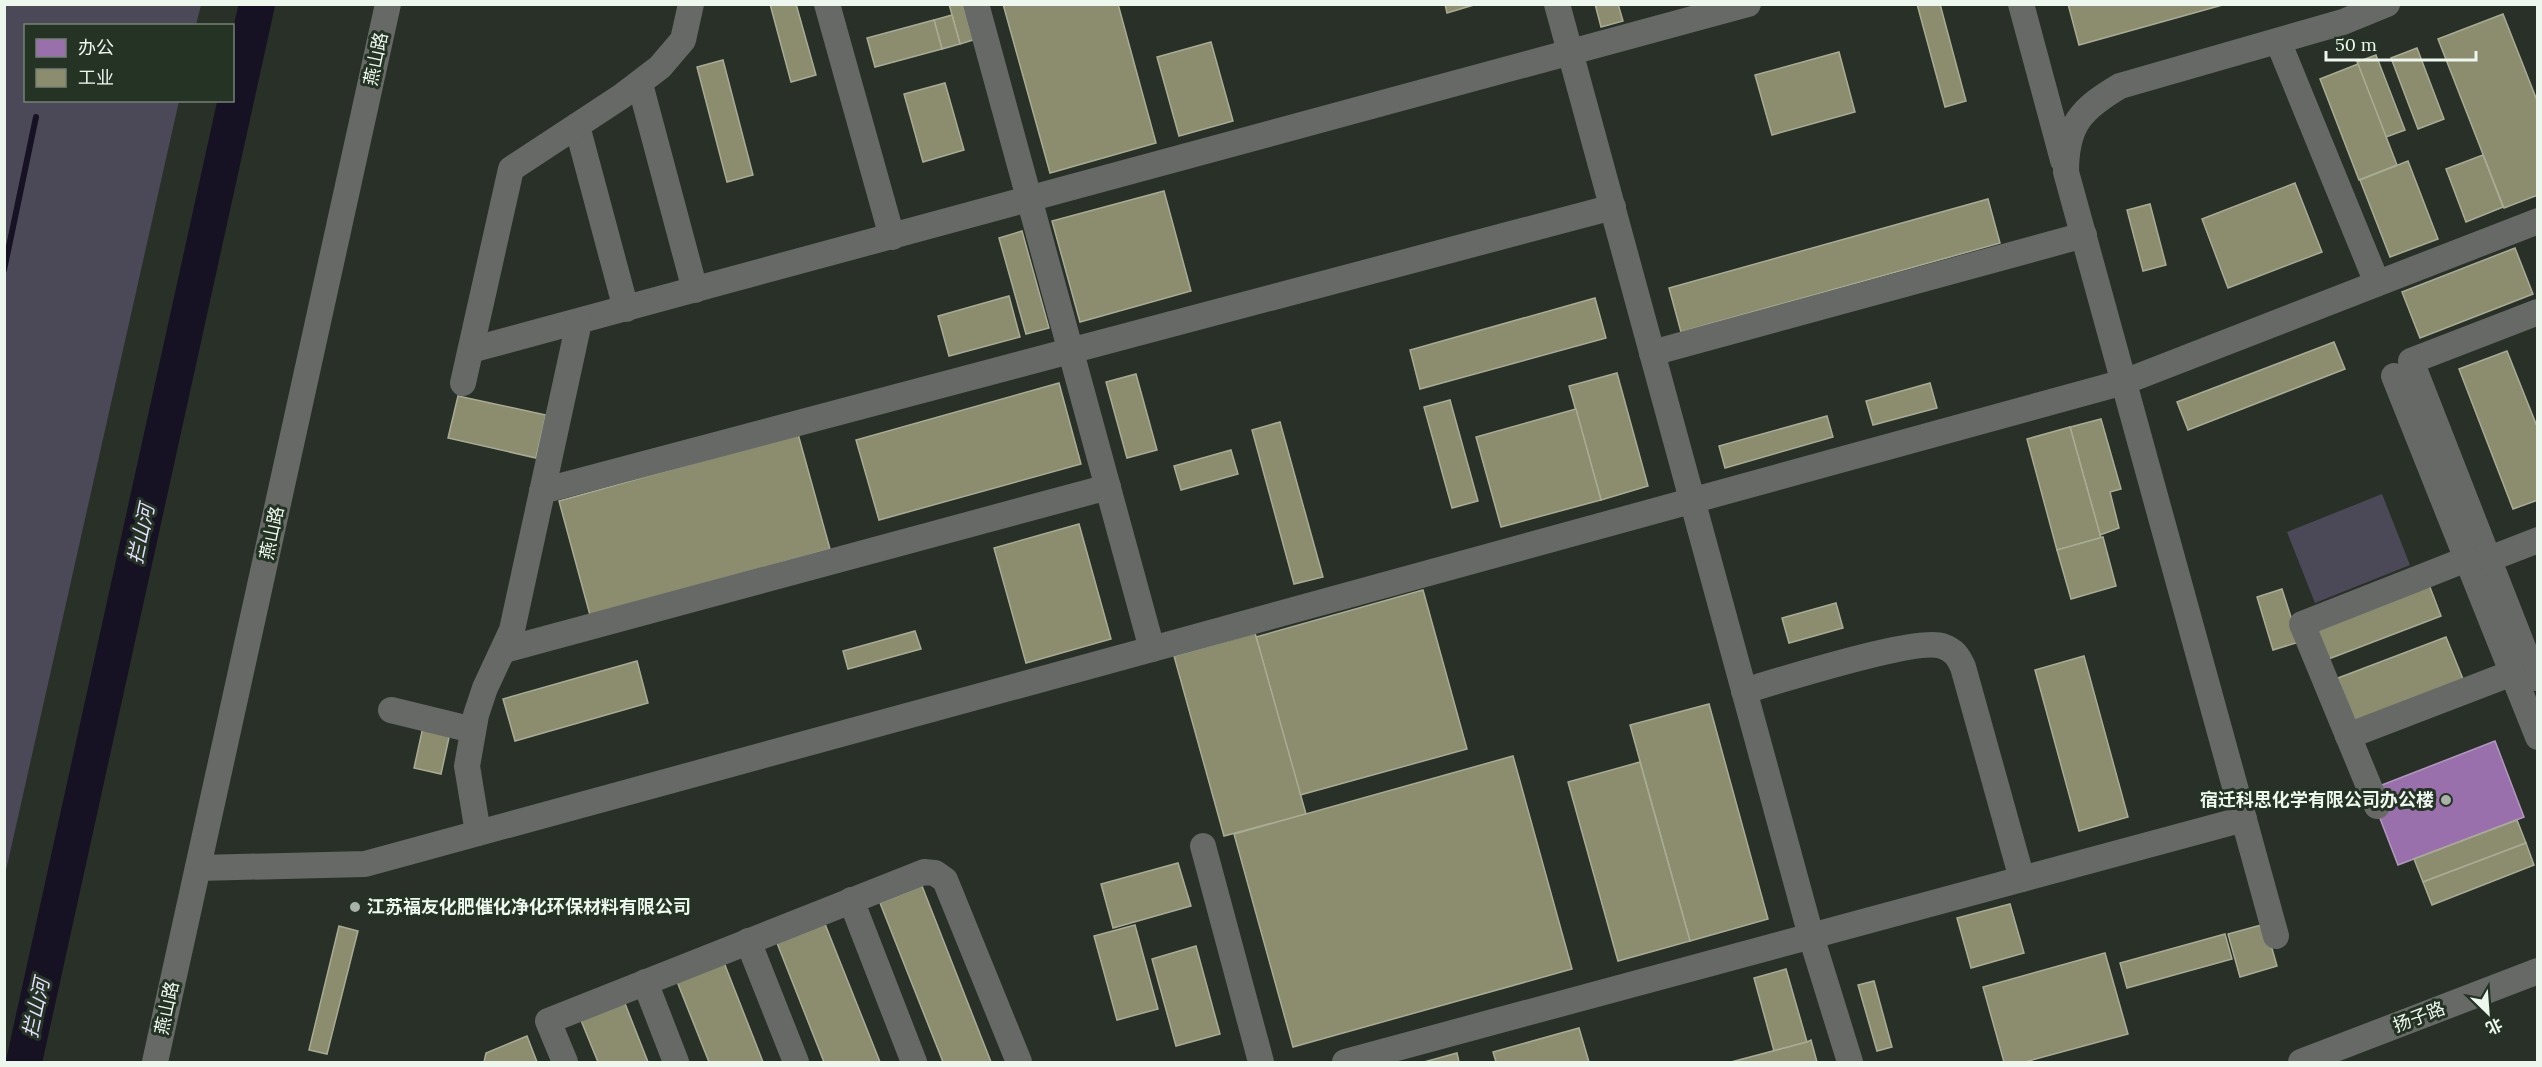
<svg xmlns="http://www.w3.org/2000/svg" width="2542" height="1067" font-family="Lora,'Noto Sans SC',serif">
  <rect width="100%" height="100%" fill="#283028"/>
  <g fill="#4b4858">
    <path d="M5,4L201,5L196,25L26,26V100L179,101L5,875Z"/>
    <path d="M2382,494L2410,565L2315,603L2287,532Z"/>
  </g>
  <path fill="#9970ab" stroke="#b298bf" stroke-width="1.5" d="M2495,741L2524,817L2398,865L2369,790Z"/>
  <g fill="#8c8c6e" stroke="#a9ac94" stroke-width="1.5">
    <path d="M770,4H796L816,75L791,82Z"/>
    <path d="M949,4H963L973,40L960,44Z"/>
    <path d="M1003,4H1118L1156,143L1050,173Z"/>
    <path d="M1445,4H1477L1447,13Z"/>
    <path d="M1595,4H1618L1623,21L1601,27Z"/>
    <path d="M1917,4H1940L1966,101L1945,107Z"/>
    <path d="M2068,4H2226L2079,45Z"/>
    <path d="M2503,14L2538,103V195L2504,208L2438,39Z"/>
    <path d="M952,15L960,44L942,49L934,20Z"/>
    <path d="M934,20L942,49L875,67L867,38Z"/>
    <path d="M1211,42L1233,121L1179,136L1157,57Z"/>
    <path d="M2417,48L2444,119L2418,129L2391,58Z"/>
    <path d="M1839,52L1855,112L1772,135L1755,75Z"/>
    <path d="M2376,55L2405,130L2386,137L2357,62Z"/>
    <path d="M723,60L753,175L727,182L697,67Z"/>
    <path d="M2358,64L2397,165L2359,180L2320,79Z"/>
    <path d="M945,83L964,150L923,162L904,94Z"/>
    <path d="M2483,155L2503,207L2466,222L2446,169Z"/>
    <path d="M2408,161L2438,239L2390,257L2360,180Z"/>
    <path d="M2295,183L2322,252L2228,288L2202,219Z"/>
    <path d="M1164,191L1191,291L1080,322L1052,221Z"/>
    <path d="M1988,199L2000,243L1681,332L1669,288Z"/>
    <path d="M2150,204L2166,265L2143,271L2127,210Z"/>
    <path d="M1022,231L1049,328L1026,334L999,238Z"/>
    <path d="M2515,248L2533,294L2420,338L2402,292Z"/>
    <path d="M1009,296L1020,337L949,356L938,316Z"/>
    <path d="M1595,298L1606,338L1420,389L1410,350Z"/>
    <path d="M2334,342L2345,369L2188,430L2177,402Z"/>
    <path d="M2507,351L2538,429V500L2513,509L2459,369Z"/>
    <path d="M1617,373L1648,486L1601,500L1569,386Z"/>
    <path d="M1136,374L1157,450L1127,458L1106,382Z"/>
    <path d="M1059,383L1081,464L879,520L856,440Z"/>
    <path d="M1930,383L1937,408L1873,425L1866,401Z"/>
    <path d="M458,396L546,415L536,458L448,438Z"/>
    <path d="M1450,400L1478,501L1452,508L1424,407Z"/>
    <path d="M1576,409L1601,500L1501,527L1476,437Z"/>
    <path d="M1827,416L1833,437L1725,468L1719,446Z"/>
    <path d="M2101,419L2121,489L2110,492L2119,528L2100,535L2070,427Z"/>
    <path d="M1280,422L1323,577L1294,584L1252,430Z"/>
    <path d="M2070,427L2101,538L2057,550L2027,439Z"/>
    <path d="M798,434L830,549L590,615L559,501Z"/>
    <path d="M1231,450L1238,474L1181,490L1174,466Z"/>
    <path d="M1079,524L1111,639L1026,663L994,548Z"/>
    <path d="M2103,537L2116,586L2071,599L2057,550Z"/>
    <path d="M2428,582L2441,616L2326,660L2313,626Z"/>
    <path d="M2282,589L2299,642L2273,650L2257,597Z"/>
    <path d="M1423,590L1467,749L1300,795L1256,637Z"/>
    <path d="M1836,603L1843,628L1789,643L1782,618Z"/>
    <path d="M915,631L921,649L848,669L843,651Z"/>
    <path d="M1255,633L1306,814L1224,836L1174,656Z"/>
    <path d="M2446,637L2463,679L2354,721L2338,678Z"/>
    <path d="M2084,656L2128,817L2079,831L2035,670Z"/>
    <path d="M637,661L648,703L515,741L503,699Z"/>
    <path d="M1709,704L1768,919L1690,941L1630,725Z"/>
    <path d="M423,727L450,733L441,774L414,768Z"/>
    <path d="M1513,756L1572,969L1293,1047L1234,834Z"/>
    <path d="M1640,762L1690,941L1618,961L1568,782Z"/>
    <path d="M2517,820L2526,843L2423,882L2414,859Z"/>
    <path d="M2526,843L2534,865L2432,905L2423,882Z"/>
    <path d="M1178,863L1191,906L1113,928L1101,884Z"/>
    <path d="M922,886L991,1062H943L880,903Z"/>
    <path d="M2010,904L2024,953L1971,968L1957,918Z"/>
    <path d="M823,919L880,1062H824L775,938Z"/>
    <path d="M2265,924L2277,966L2240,977L2228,934Z"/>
    <path d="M1135,925L1158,1009L1117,1020L1094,936Z"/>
    <path d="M339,926L358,931L327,1054L309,1050Z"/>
    <path d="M2225,934L2232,959L2127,988L2120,963Z"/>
    <path d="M1196,946L1220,1034L1176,1046L1152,959Z"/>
    <path d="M2105,953L2128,1034L2025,1062H2004L1983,987Z"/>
    <path d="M723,960L763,1062H709L676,979Z"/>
    <path d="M1786,969L1807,1042L1774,1051L1754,978Z"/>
    <path d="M1874,981L1892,1047L1877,1051L1858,985Z"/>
    <path d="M624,1001L648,1062H598L580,1018Z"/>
    <path d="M1579,1028L1589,1062H1496L1493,1052Z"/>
    <path d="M527,1036L537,1062H484L486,1053Z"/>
    <path d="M1811,1040L1817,1062H1731L1807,1042Z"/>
    <path d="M1457,1053L1459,1062H1424Z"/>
  </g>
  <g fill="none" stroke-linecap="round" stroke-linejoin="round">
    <path stroke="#171223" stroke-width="6" d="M4,270L36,117"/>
    <path stroke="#171223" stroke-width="36" d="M24,1062L257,4"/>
    <g stroke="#666966" stroke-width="26">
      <path d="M827,4L892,237"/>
      <path d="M1557,4L1811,936L1850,1062"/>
      <path d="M2021,4L2063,160"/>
      <path d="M2278,41L2377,283"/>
      <path d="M640,84L695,290"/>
      <path d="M577,126L626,309"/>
      <path d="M2538,312L2411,361L2535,678L2538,677"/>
      <path d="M471,350L1748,4"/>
      <path d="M1652,353L2084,235"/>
      <path d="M2394,376L2538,737"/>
      <path d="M463,383L511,169L622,96L660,67L683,40L691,4"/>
      <path d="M542,491L1613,207"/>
      <path d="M2489,559L2538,540"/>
      <path d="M1152,649L2124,382L2538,221"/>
      <path d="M504,650L1108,487"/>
      <path d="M1744,691C1778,681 1916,637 1942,646C1954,650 1958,656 1963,667L2022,879"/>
      <path d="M391,710L473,730"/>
      <path d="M2348,736L2512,673"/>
      <path d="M2377,806L2302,624L2467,559"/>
      <path d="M478,833L467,766L476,715L485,688L512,630L579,322"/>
      <path d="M1203,846L1261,1062"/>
      <path d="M198,868L365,864L1152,649L976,4"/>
      <path d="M851,900L914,1062"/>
      <path d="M2276,936L2066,172C2066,125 2081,109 2120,86L2343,22L2387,4"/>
      <path d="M748,941L796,1062"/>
      <path d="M645,982L676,1062"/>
      <path d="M155,1062L388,4"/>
      <path d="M565,1062L548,1021L924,872L935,873L945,880L1019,1062"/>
      <path d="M1345,1062L2244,819"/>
      <path d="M2301,1062L2538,971"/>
    </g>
  </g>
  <g fill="#a9b1a9" stroke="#253325" stroke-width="2">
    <circle cx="2446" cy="800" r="6"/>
    <circle cx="355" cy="907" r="6"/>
  </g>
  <g text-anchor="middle" stroke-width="6" stroke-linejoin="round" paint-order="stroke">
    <g font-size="18" fill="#eef7ee" stroke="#253325">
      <text transform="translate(376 59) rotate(-78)" y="6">燕山路</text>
      <text transform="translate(272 533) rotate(-78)" y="6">燕山路</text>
      <text transform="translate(167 1008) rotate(-78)" y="6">燕山路</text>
      <text transform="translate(2419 1017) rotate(-21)" y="6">扬子路</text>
    </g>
    <g font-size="18" font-weight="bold" fill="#eef7ee" stroke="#253325" text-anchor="end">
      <text x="2434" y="806">宿迁科思化学有限公司办公楼</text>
      <text x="367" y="913" text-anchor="start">江苏福友化肥催化净化环保材料有限公司</text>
    </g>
    <g font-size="20" font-style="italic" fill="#e5defd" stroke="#253325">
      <text transform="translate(141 534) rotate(-78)" y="7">拦山河</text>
      <text transform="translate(36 1008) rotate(-78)" y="7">拦山河</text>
    </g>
  </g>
  <rect width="2542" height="1067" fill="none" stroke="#eef7ee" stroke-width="12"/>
  <rect x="24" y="24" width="210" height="78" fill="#253325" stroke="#758175" stroke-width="1.5"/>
  <rect x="36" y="39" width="30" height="18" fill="#9970ab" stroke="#758175" stroke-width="1.5"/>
  <text x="78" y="54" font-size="18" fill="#eef7ee">办公</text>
  <rect x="36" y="69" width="30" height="18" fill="#8c8c6e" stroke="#758175" stroke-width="1.5"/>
  <text x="78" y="84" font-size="18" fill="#eef7ee">工业</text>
  <g transform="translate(2488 1013) rotate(155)" stroke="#253325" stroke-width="4.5" paint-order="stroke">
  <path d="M0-4.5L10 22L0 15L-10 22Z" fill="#eef7ee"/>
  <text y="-9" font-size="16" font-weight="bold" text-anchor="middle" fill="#eef7ee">北</text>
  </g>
  <path d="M2326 51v9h150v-9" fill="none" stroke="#eef7ee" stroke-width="3"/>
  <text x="2335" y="51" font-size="18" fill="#eef7ee" stroke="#253325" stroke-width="4.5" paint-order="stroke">50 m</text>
</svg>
